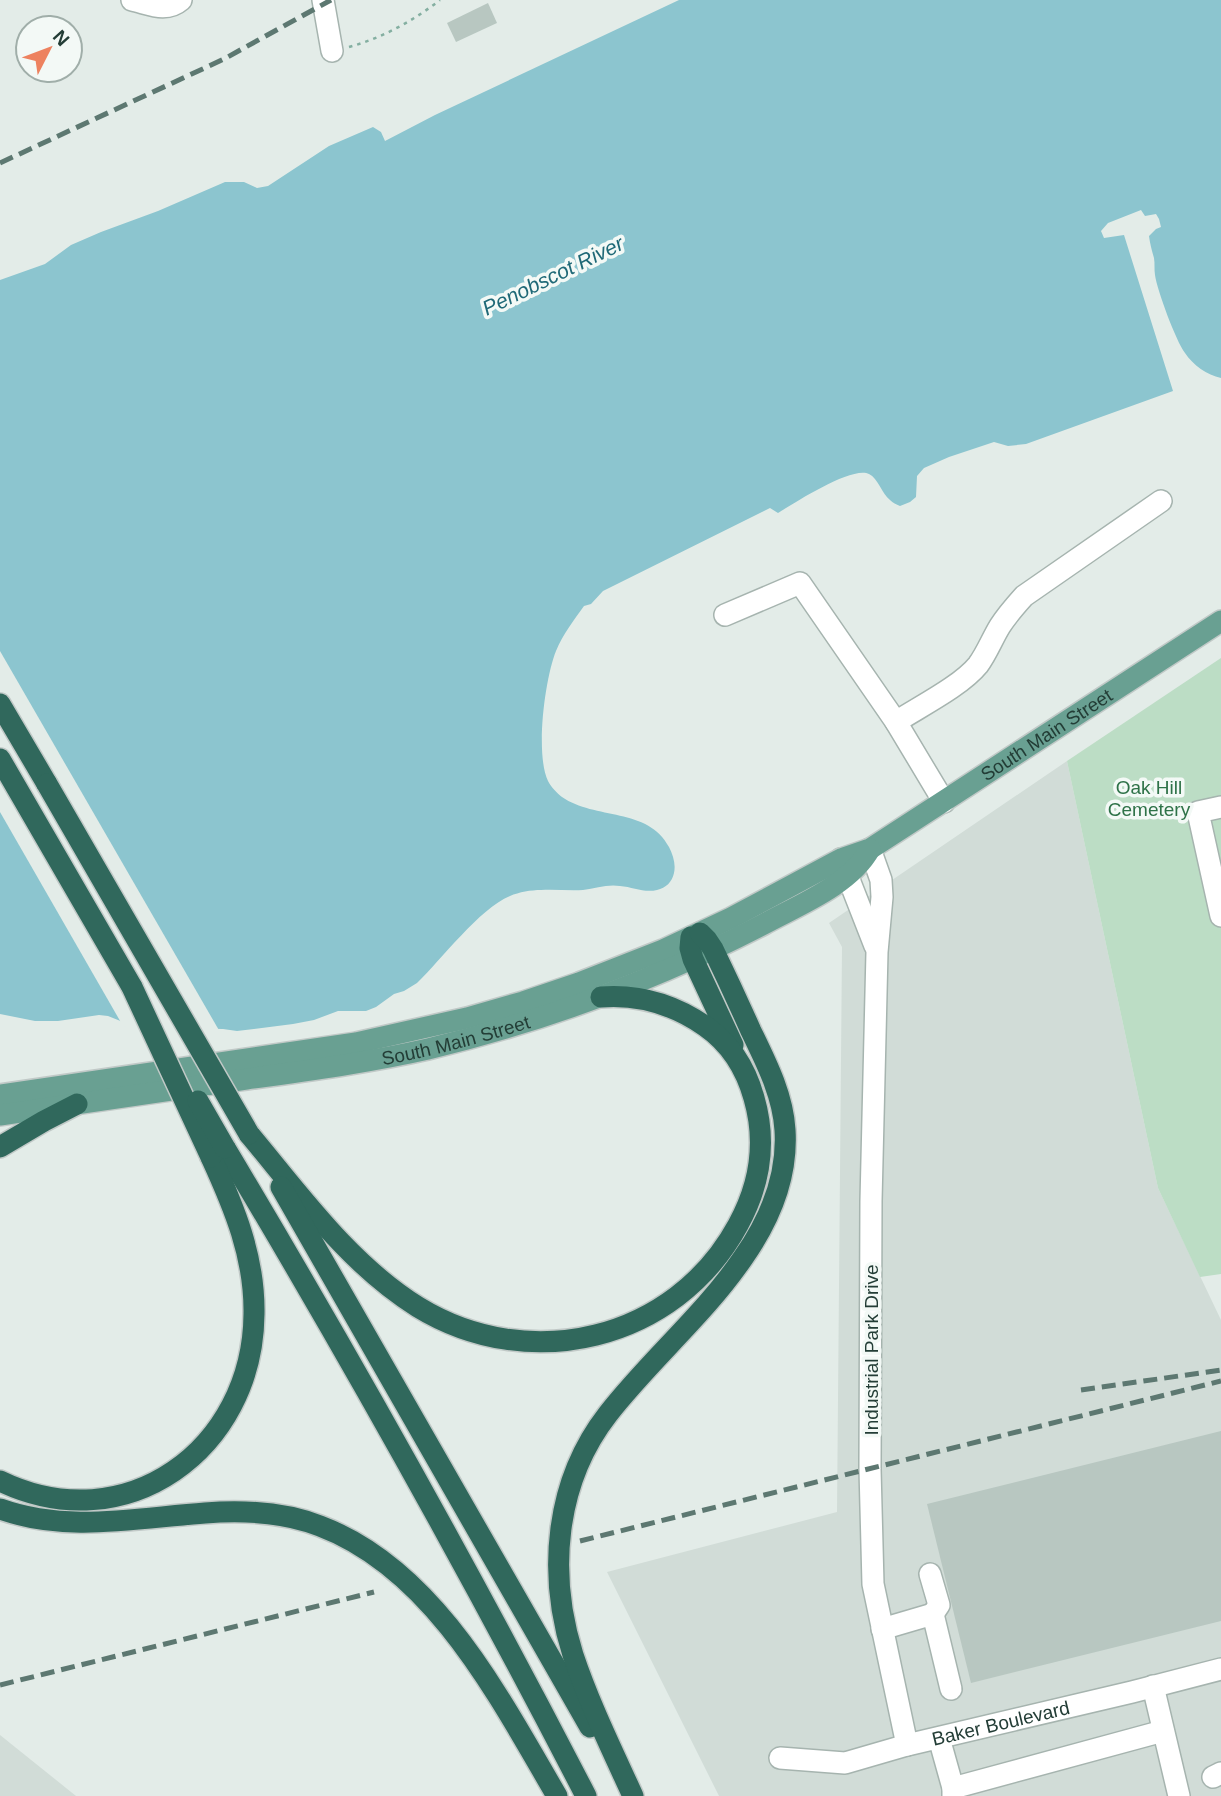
<svg xmlns="http://www.w3.org/2000/svg" width="1221" height="1796" font-family="Arial,sans-serif">
  <rect width="100%" height="100%" fill="#e3ece8"/>
  <g fill="#d1dcd7">
    <path d="M1067,761L1158,1188L1221,1320V1796H719L607,1572L837,1512L842,947L829,923Z"/>
    <path d="M0,1735L76,1796H0Z"/>
  </g>
  <path fill="#bcddc5" d="M1221,658V1274L1200,1277L1158,1188L1067,761Z"/>
  <path fill="#8cc5cf" d="M679,0H1221V378C1207,375 1193,365 1185,353C1176,341 1157,290 1155,275C1154,269 1155,264 1154,258C1152,251 1150,244 1149,236L1156,229L1161,227L1159,219L1156,214L1145,216L1141,210L1108,223L1101,231L1104,238L1124,235L1173,391L1026,444L1008,446L994,442L949,457L924,468L917,476L916,497L910,502L900,506C896,504 893,503 890,500C882,494 878,478 869,474C853,465 794,503 778,513L770,508L603,591L591,604L584,606C574,620 563,634 556,651C545,678 535,754 548,781C551,787 557,793 562,797C595,820 648,807 669,847C673,855 676,864 674,873C672,882 666,888 657,890C644,893 633,887 620,886C608,884 596,888 583,890C569,891 555,889 541,890C531,890 519,892 510,896C479,909 442,959 417,983L404,991L394,994L376,1007L366,1011H338L314,1020L293,1024L237,1031L223,1029L166,1028L123,1022L108,1016L99,1015L58,1021H35L0,1014V280L45,264L71,245L101,232L158,211L225,182H244L257,188L268,186L329,146L373,127L381,132L385,141L435,115Z"/>
  <path fill="#e3ece8" d="M0,651L220,1032H166L123,1026L0,812Z"/>
  <g fill="#b8c7c1">
    <path d="M488,3L497,23L456,42L447,23Z"/>
    <path d="M1221,1431V1621L971,1683L927,1504Z"/>
  </g>
  <g fill="none" stroke-linecap="round" stroke-linejoin="round">
    <g stroke="#a6b4af" stroke-width="24">
      <g id="minor">
        <path d="M132,0C150,4 166,13 181,0"/>
        <path d="M323,0L332,51"/>
        <path d="M725,615L800,583L896,722L944,802"/>
        <path d="M896,722C919,707 961,686 978,665C987,653 992,639 1000,626C1007,615 1015,606 1024,596L1161,501"/>
        <path d="M1221,807L1198,812L1221,916"/>
        <path d="M870,849L881,880L882,897L877,952L871,1201L870,1469L873,1584L907,1745"/>
        <path d="M841,859L875,946"/>
        <path d="M930,1574L939,1605L933,1614"/>
        <path d="M882,1629L933,1614L951,1689"/>
        <path d="M1153,1686L1179,1796"/>
        <path d="M939,1738L953,1788V1796"/>
        <path id="s1" d="M780,1758L845,1763L907,1745L1132,1692L1221,1669"/>
        <path d="M1213,1777L1221,1773"/>
        <path d="M953,1788L1163,1731"/>
      </g>
    </g>
    <g stroke="#c1c9c7" stroke-width="24">
      <g id="major">
        <path id="s2" d="M0,1095L356,1043L467,1018L523,1002L579,983L663,950L731,918L841,859L870,849L1221,621"/>
        <path id="s3" d="M0,1115C80,1104 160,1092 240,1080C303,1071 366,1063 428,1049C544,1021 658,979 764,924C799,905 850,885 870,849"/>
      </g>
    </g>
    <g stroke="#c1c9c7" stroke-width="24">
      <g id="highway">
        <path d="M0,704L47,784"/>
        <path d="M0,759L132,987"/>
        <path d="M691,937L690,948L693,959L733,1045"/>
        <path d="M249,1134C300,1195 349,1264 418,1307C529,1375 675,1341 738,1225C760,1185 767,1143 754,1098C746,1069 731,1044 705,1026C673,1004 639,994 601,997"/>
        <path d="M0,1147L44,1121L77,1104"/>
        <path d="M225,1148C352,1360 473,1577 586,1796"/>
        <path d="M281,1187L590,1727"/>
        <path d="M0,1481C126,1542 253,1449 254,1314C255,1257 234,1207 211,1157"/>
        <path d="M0,1509C67,1533 136,1518 205,1513C243,1510 284,1512 320,1526C434,1569 499,1697 557,1796"/>
        <path d="M633,1796C612,1750 589,1703 573,1655C547,1573 555,1482 608,1414C650,1360 704,1315 743,1258C769,1221 788,1177 785,1130C783,1095 766,1062 751,1031C739,1004 726,976 713,949L707,940L700,933"/>
      </g>
    </g>
    <path stroke="#84afa1" stroke-width="2.5" stroke-dasharray="3.5 5" stroke-linecap="butt" d="M349,47C382,38 413,21 440,0"/>
    <use href="#minor" stroke="#fff" stroke-width="21"/>
    <use href="#major" stroke="#69a092" stroke-width="21"/>
    <use href="#highway" stroke="#30685c" stroke-width="21"/>
    <g stroke="#5d7871" stroke-width="5" stroke-dasharray="14 7" stroke-linecap="butt">
      <path d="M0,163L224,59L331,0"/>
      <path d="M1081,1390L1221,1370"/>
      <path d="M580,1541L1221,1381"/>
      <path d="M0,1685L374,1592"/>
    </g>
    <g stroke="#c1c9c7" stroke-width="24" stroke-linecap="butt">
      <g id="highway-bridge">
        <path d="M47,784L249,1134"/>
        <path d="M132,987L211,1157"/>
        <path d="M198,1101L225,1148"/>
      </g>
    </g>
    <use href="#highway-bridge" stroke="#30685c" stroke-width="21"/>
  </g>
  <g text-anchor="middle" stroke-width="7" stroke-linejoin="round" paint-order="stroke">
    <g font-size="19" fill="#233d36" stroke="#f3f9f6">
      <text dy="7" stroke="none"><textPath href="#s2" startOffset="1122">South Main Street</textPath></text>
      <text dy="7" stroke="none"><textPath href="#s3" startOffset="462">South Main Street</textPath></text>
      <text transform="translate(871 1350) rotate(-90)" y="7">Industrial Park Drive</text>
      <text dy="7" stroke="none"><textPath href="#s1" startOffset="226">Baker Boulevard</textPath></text>
    </g>
    <g font-size="19" fill="#2e7248" stroke="#f3f9f6">
      <text x="1149" y="794">Oak Hill<tspan x="1149" dy="22">Cemetery</tspan></text>
    </g>
    <g font-size="21" font-style="italic" fill="#1f6977" stroke="#f3f9f6">
      <text transform="translate(553 276) rotate(-26)" y="7">Penobscot River</text>
    </g>
  </g>
  <g transform="translate(49 49) rotate(48)"><circle r="33" fill="#f3f9f6" stroke="#a0aea9" stroke-width="2"/>
  <path d="M0-5L12 26L0 18L-12 26Z" fill="#ed825f"/>
  <text y="-10" font-size="19" font-weight="bold" text-anchor="middle" fill="#233d36">N</text>
  </g>
</svg>
